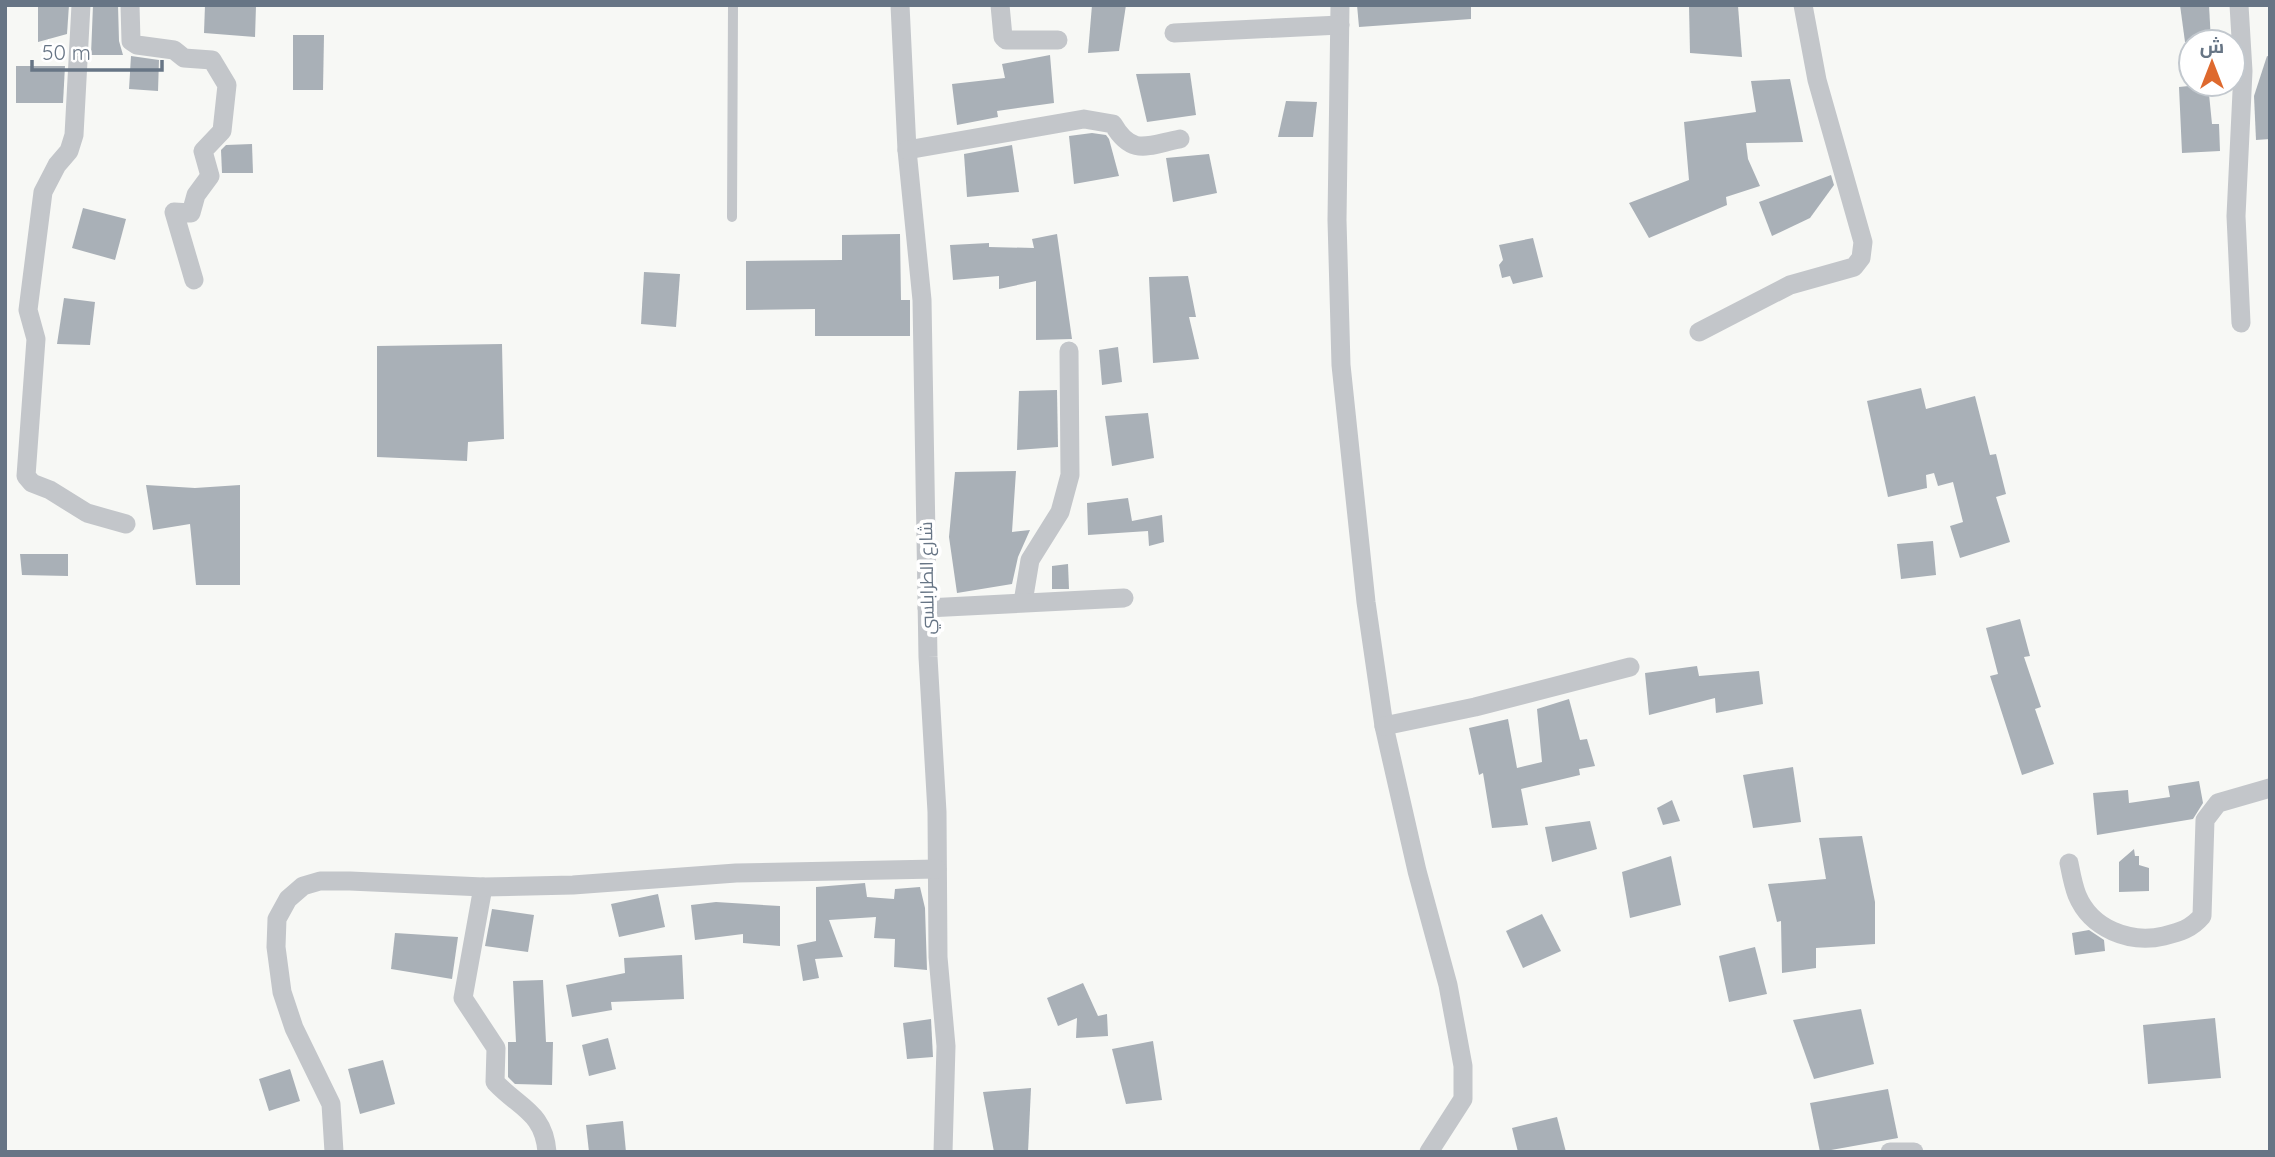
<svg xmlns="http://www.w3.org/2000/svg" width="2275" height="1157" font-family="Quicksand,Cairo,sans-serif">
  <rect width="100%" height="100%" fill="#f7f8f5"/>
  <g fill="#a9b0b7">
    <path d="M38,5H69L67,34L38,42Z"/>
    <path d="M93,5H118L119,41L123,55H91Z"/>
    <path d="M205,5H256L255,37L204,33Z"/>
    <path d="M1092,5H1126L1119,51L1088,53Z"/>
    <path d="M1357,5H1471V19L1359,27Z"/>
    <path d="M1689,5L1738,6L1742,57L1690,53Z"/>
    <path d="M2180,5H2209L2211,42H2185Z"/>
    <path d="M293,35H324L323,90H293Z"/>
    <path d="M1050,55L1054,103L997,111L998,117L957,125L952,84L1005,78L1002,64Z"/>
    <path d="M131,56L159,60L158,91L129,89Z"/>
    <path d="M2267,56L2270,57V139L2256,140L2254,96Z"/>
    <path d="M16,66H65L63,103H16Z"/>
    <path d="M1190,73L1196,115L1147,122L1136,74Z"/>
    <path d="M1790,79L1803,142L1746,143L1748,159L1760,186L1726,197L1727,205L1649,238L1629,203L1689,180L1684,122L1756,112L1751,81Z"/>
    <path d="M2208,84L2212,124H2219L2220,151L2182,153L2179,87Z"/>
    <path d="M1286,101L1317,102L1313,137H1278Z"/>
    <path d="M1092,133L1106,135L1109,139L1119,176L1074,184L1069,136Z"/>
    <path d="M252,144L253,173H222L221,150L226,145Z"/>
    <path d="M1012,145L1019,192L967,197L964,154Z"/>
    <path d="M1209,154L1217,193L1173,202L1166,158Z"/>
    <path d="M1831,175L1834,185L1810,218L1772,236L1759,202Z"/>
    <path d="M83,208L126,219L115,260L72,248Z"/>
    <path d="M900,234L901,300H910V336H815V309L746,310V261L842,260V235Z"/>
    <path d="M1057,234L1072,339L1036,340V281L999,289V276L953,280L950,245L989,243V247L1034,248L1032,239Z"/>
    <path d="M1533,238L1543,277L1513,284L1510,276L1502,278L1499,265L1503,260L1499,245Z"/>
    <path d="M644,272L680,274L676,327L641,324Z"/>
    <path d="M1188,276L1196,317H1189L1199,359L1153,363L1149,277Z"/>
    <path d="M64,298L95,302L90,345L57,344Z"/>
    <path d="M502,344L504,439L468,442L467,461L377,457V346Z"/>
    <path d="M1118,347L1122,382L1102,385L1099,350Z"/>
    <path d="M1921,388L1926,409L1975,396L1990,455L1996,454L2006,494L1996,497L2010,542L1960,558L1950,526L1963,522L1953,482L1938,486L1934,473L1926,475L1927,488L1888,497L1867,401Z"/>
    <path d="M1057,390L1058,447L1017,450L1019,391Z"/>
    <path d="M1148,413L1154,458L1112,466L1105,416Z"/>
    <path d="M1016,471L1012,532L1030,530L1018,557L1012,584L957,593L949,537L955,472Z"/>
    <path d="M146,485L195,488L240,485V585H196L190,524L153,530Z"/>
    <path d="M1128,498L1132,521L1162,515L1164,542L1149,546L1148,531L1088,535L1087,503Z"/>
    <path d="M1933,541L1936,575L1901,579L1897,544Z"/>
    <path d="M20,554H68V576L22,575Z"/>
    <path d="M1068,564L1069,589H1052V566Z"/>
    <path d="M2020,619L2030,656L2024,657L2041,707L2035,709L2054,764L2022,775L1990,676L1998,674L1986,628Z"/>
    <path d="M1697,666L1699,676L1759,671L1763,704L1716,713L1715,698L1649,715L1645,673Z"/>
    <path d="M1569,699L1580,740L1587,739L1595,766L1579,769L1580,775L1521,789L1528,825L1492,828L1483,773L1479,775L1469,728L1508,719L1517,768L1542,762L1537,709Z"/>
    <path d="M1793,767L1801,822L1753,828L1743,775Z"/>
    <path d="M2199,781L2203,803L2193,819L2097,835L2093,793L2128,790L2129,803L2170,797L2168,786Z"/>
    <path d="M1672,800L1680,821L1663,825L1657,808Z"/>
    <path d="M1590,821L1597,849L1552,862L1545,827Z"/>
    <path d="M1862,836L1875,902V944L1816,948V968L1782,973L1781,921L1777,922L1768,884L1826,879L1819,838Z"/>
    <path d="M2134,849L2135,856H2139V865L2149,868V891L2119,892V862Z"/>
    <path d="M1671,856L1681,905L1630,918L1622,872Z"/>
    <path d="M865,883L867,897L894,899L895,889L920,887L925,908L927,970L894,967L895,939L874,938L876,917L829,920L843,957L815,959L819,978L803,981L797,945L816,941V887Z"/>
    <path d="M658,894L665,927L619,937L611,904Z"/>
    <path d="M716,902L780,906V946L743,943V934L695,940L691,905Z"/>
    <path d="M492,909L534,915L528,952L485,946Z"/>
    <path d="M1542,914L1561,951L1523,968L1506,931Z"/>
    <path d="M2089,930L2104,940L2105,951L2075,955L2072,933Z"/>
    <path d="M395,933L458,937L452,979L391,969Z"/>
    <path d="M1755,947L1767,994L1729,1002L1719,956Z"/>
    <path d="M682,955L684,999L611,1002L612,1010L572,1017L566,985L625,973L624,958Z"/>
    <path d="M543,980L546,1042H553L552,1085L515,1084L508,1077V1042H516L513,981Z"/>
    <path d="M1083,983L1098,1016L1107,1014L1108,1036L1076,1038L1077,1018L1058,1026L1047,998Z"/>
    <path d="M1861,1009L1874,1064L1814,1079L1793,1020Z"/>
    <path d="M2215,1018L2221,1078L2148,1084L2143,1025Z"/>
    <path d="M931,1019L933,1057L907,1059L903,1023Z"/>
    <path d="M608,1038L616,1069L589,1076L582,1045Z"/>
    <path d="M1153,1041L1162,1100L1126,1104L1112,1049Z"/>
    <path d="M383,1060L395,1104L360,1114L348,1069Z"/>
    <path d="M290,1069L300,1101L269,1111L259,1079Z"/>
    <path d="M1031,1088L1028,1152H994L983,1092Z"/>
    <path d="M1888,1089L1898,1138L1820,1152L1810,1103Z"/>
    <path d="M1557,1117L1566,1152H1518L1512,1128Z"/>
    <path d="M623,1121L626,1152H589L586,1125Z"/>
  </g>
  <g fill="none" stroke-linecap="round" stroke-linejoin="round">
    <path stroke="#c3c6ca" stroke-width="10" d="M732,217L733,5"/>
    <g stroke="#c3c6ca" stroke-width="19">
      <path d="M81,5L74,135L69,151L57,165L43,192L28,310L36,339L26,476L32,483L50,490L87,513L126,524"/>
      <path d="M130,5L131,41L137,45L174,50L184,58L212,60L227,85L222,131L203,151L210,176L196,195L191,213L174,212L194,280"/>
      <path d="M900,5L907,150L922,300L928,657L937,812L938,957L946,1046L943,1152"/>
      <path d="M1000,5L1003,37L1006,40H1058"/>
      <path d="M1340,5L1337,220L1341,365L1366,602L1384,726L1417,871L1448,985L1463,1066V1099L1429,1152"/>
      <path d="M2239,5L2243,71L2236,216L2241,323"/>
      <path d="M1174,33L1340,25"/>
      <path d="M907,150L1084,119L1113,124C1132,157 1148,145 1180,139"/>
      <path d="M1699,332L1790,285L1854,267L1861,258L1863,242L1817,80L1803,5"/>
      <path d="M1023,602L1030,560L1060,512L1070,475L1069,351"/>
      <path d="M927,608L1124,598"/>
      <path d="M1384,726L1475,707L1630,667"/>
      <path d="M2069,863C2071,873 2073,885 2077,895C2091,929 2130,944 2164,936C2180,932 2191,929 2202,916L2205,820L2218,803L2270,788"/>
      <path d="M483,887L463,998L496,1048L495,1082C519,1108 544,1112 547,1152"/>
      <path d="M334,1152L331,1104L294,1028L282,992L276,947L277,919L288,899L303,886L320,881H350L483,887L573,885L736,873L937,869"/>
      <path d="M1890,1152H1914"/>
    </g>
  </g>
  <g text-anchor="middle" stroke-width="7" stroke-linejoin="round" paint-order="stroke">
    <g font-size="18" fill="#677585" stroke="#fff">
      <text transform="translate(927 578) rotate(-91)" y="6">شارع الطرابلسي</text>
    </g>
  </g>
  <rect width="2275" height="1157" fill="none" stroke="#677585" stroke-width="14"/>
  <g transform="translate(2212 63)"><circle r="33" fill="#ffffff" stroke="#c2c8ce" stroke-width="2"/>
  <path d="M0-5L12 26L0 18L-12 26Z" fill="#de692e"/>
  <text y="-10" font-size="19" font-weight="bold" text-anchor="middle" fill="#677585">ش</text>
  </g>
  <path d="M32 60v10h130v-10" fill="none" stroke="#677585" stroke-width="3.5"/>
  <text x="42" y="60" font-size="21" fill="#677585" stroke="#ffffff" stroke-width="5" paint-order="stroke">50 m</text>
</svg>
